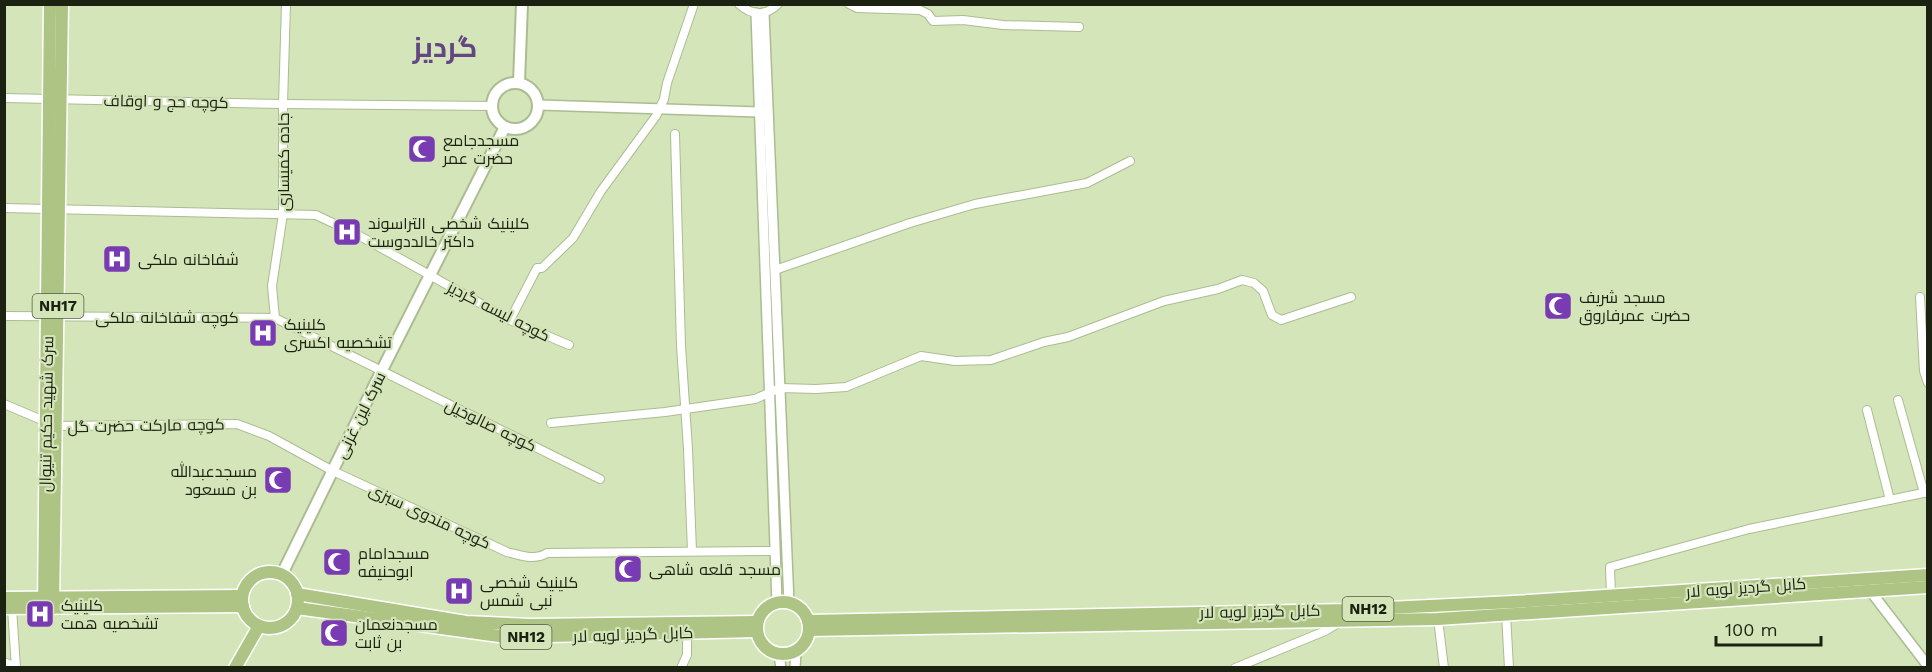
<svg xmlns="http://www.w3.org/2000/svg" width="1932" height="672" font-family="'Work Sans',Cairo,sans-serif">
  <rect width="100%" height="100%" fill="#d4e5b9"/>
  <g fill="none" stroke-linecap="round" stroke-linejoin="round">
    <g stroke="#acbc92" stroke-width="10">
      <g id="minor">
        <path d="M739,4C752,16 766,16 778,4"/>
        <path d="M849,4L857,8L920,10L928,14L933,21L963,20L1003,25L1079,27"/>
        <path d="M4,98L283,104L492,106"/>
        <path d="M675,134L681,346L688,449L692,551"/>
        <path d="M4,208L316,215L358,235L510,320L569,345"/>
        <path d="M775,270L910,223L975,204L1087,183L1130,161"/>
        <path d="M1920,297L1924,371L1928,383"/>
        <path d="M4,316L275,318L600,479"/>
        <path d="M275,318L272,286L283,214V104L286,4"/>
        <path d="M510,320L537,268H542L573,238L601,191L656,116L664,99L667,83L694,4"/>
        <path d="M1898,400L1924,493"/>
        <path d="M4,404L56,426L237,424L269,436L333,471L507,552C520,555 535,561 547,553L775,551"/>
        <path d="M1867,410L1890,500"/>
        <path d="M551,423L665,412L755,399L780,388L816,389L846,387L921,356L955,361L991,360L1044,342L1068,337L1164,301L1218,289L1242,280L1254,283L1263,291L1272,315L1281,320L1351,297"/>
        <path d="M1611,596L1610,567L1749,529L1928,492"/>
        <path d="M12,608L16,668"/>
        <path d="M1506,614L1509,668"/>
        <path d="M1438,619L1444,668"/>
        <path d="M4,662L16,667"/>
        <path d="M681,668L687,655V632"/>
        <path d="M1235,668L1325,631L1340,622"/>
      </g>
    </g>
    <g stroke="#acbc92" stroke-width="12">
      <g id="tertiary">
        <path d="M756,13L777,603"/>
        <path d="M764,13L789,603"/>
        <path d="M539,105L759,112"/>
        <path d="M1868,588L1928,666"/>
        <path d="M779,655L781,668"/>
        <path d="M795,668L796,651"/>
      </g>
    </g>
    <g stroke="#acbc92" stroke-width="14">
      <g id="secondary">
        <path d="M519,82L522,4"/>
        <circle cx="515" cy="106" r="23"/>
        <path d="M282,574L381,372L505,127"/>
      </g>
    </g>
    <g stroke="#fff" stroke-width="15">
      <g id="trunk">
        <circle cx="270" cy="600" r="28"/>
        <path d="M297,594L466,622L530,625L757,622"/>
        <path d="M4,598L242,596"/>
        <circle cx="783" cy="628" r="26"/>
        <path d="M4,608L243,606"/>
        <path d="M44,608L50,4"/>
        <path d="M53,608L62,4"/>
        <path d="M297,608L506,637L757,631"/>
        <path d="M808,621L1346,610L1513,602L1928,575"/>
        <path d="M809,630L1438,619L1928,587"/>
        <path d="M235,668L259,626"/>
      </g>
    </g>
    <use href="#minor" stroke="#fff" stroke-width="8"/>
    <use href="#tertiary" stroke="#fff" stroke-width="9"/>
    <use href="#secondary" stroke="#fff" stroke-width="10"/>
    <use href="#trunk" stroke="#aec484" stroke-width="12"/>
  </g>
  <defs>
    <g id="mosque-square" transform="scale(1.5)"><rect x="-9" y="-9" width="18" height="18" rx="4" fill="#793bb1" stroke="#d4e5b9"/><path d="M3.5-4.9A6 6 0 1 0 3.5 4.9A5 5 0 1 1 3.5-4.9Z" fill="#fff"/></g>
    <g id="hospital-square" transform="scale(1.5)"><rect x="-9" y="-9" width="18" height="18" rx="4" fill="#793bb1" stroke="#d4e5b9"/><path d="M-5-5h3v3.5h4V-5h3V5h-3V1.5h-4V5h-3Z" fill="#fff"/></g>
  </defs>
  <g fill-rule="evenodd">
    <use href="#mosque-square" x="422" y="149"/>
    <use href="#hospital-square" x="347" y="232"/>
    <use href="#hospital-square" x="117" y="259"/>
    <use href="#mosque-square" x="1558" y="306"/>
    <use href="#hospital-square" x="263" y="333"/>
    <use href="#mosque-square" x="278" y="480"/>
    <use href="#mosque-square" x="337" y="562"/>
    <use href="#mosque-square" x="628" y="569"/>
    <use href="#hospital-square" x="459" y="591"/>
    <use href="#hospital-square" x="40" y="614"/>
    <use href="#mosque-square" x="334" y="633"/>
  </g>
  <g text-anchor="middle" stroke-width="4.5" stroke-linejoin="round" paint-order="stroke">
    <g fill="#d4e5b9" stroke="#535c44" stroke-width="1.5">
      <rect x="32.5" y="294" width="51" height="24" rx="4.5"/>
      <rect x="1342.5" y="597" width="51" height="24" rx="4.5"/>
      <rect x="500.5" y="625" width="51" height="24" rx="4.5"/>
    </g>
    <g font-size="15" font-weight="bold" fill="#1c2212">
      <text x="58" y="311">NH17</text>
      <text x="1368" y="614">NH12</text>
      <text x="526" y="642">NH12</text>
    </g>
    <g font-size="16" fill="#1c2212" stroke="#d4e5b9">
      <text transform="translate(166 101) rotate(1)" y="6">کوچه حج و اوقاف</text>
      <text transform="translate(283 162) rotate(-90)" y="6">جاده کمیساری</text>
      <text transform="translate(499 311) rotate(27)" y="6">کوچه لیسه گردیز</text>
      <text x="167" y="323">کوچه شفاخانه ملکی</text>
      <text transform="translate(46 414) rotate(-89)" y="6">سرک شهید حکیم تنیوال</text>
      <text transform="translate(360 415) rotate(-64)" y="6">سرک لین غزنی</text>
      <text transform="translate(146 425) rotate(-1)" y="6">کوچه مارکت حضرت گل</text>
      <text transform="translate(491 425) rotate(26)" y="6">کوچه صالوخیل</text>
      <text transform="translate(430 516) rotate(25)" y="6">کوچه مندوی سبزی</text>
      <text transform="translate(1746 587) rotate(-4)" y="6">کابل گردیز لویه لار</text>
      <text transform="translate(1260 611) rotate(-1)" y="6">کابل گردیز لویه لار</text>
      <text transform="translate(633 634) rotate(-2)" y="6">کابل گردیز لویه لار</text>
    </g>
    <g font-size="16" fill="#1c2212" stroke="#d4e5b9" text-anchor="start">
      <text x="443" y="146">مسجدجامع<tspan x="443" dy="18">حضرت عمر</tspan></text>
      <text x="368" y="229">کلینیک شخصی التراسوند<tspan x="368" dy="18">داکتر خالددوست</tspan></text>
      <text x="138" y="265">شفاخانه ملکی</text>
      <text x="1579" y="303">مسجد شریف<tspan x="1579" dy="18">حضرت عمرفاروق</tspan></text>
      <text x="284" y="330">کلینیک<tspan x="284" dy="18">تشخصیه اکسری</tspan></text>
      <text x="257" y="477" text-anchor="end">مسجدعبدالله<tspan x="257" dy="18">بن مسعود</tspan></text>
      <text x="358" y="559">مسجدامام<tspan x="358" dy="18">ابوحنیفه</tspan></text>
      <text x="649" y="575">مسجد قلعه شاهی</text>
      <text x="480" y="588">کلینیک شخصی<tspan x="480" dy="18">نبی شمس</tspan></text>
      <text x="61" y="611">کلینیک<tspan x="61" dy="18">تشخصیه همت</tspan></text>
      <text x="355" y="630">مسجدنعمان<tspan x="355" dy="18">بن ثابت</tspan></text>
    </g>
    <g font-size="28" font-weight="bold" fill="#634682" stroke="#d4e5b9">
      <text x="445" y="57">گردیز</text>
    </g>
  </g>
  <rect width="1932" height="672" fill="none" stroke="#1c2212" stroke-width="12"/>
  <path d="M1716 636v9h105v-9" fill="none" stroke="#1c2212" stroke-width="3"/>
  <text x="1725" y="636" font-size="18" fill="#1c2212" stroke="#d4e5b9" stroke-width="4.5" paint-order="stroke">100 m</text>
</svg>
